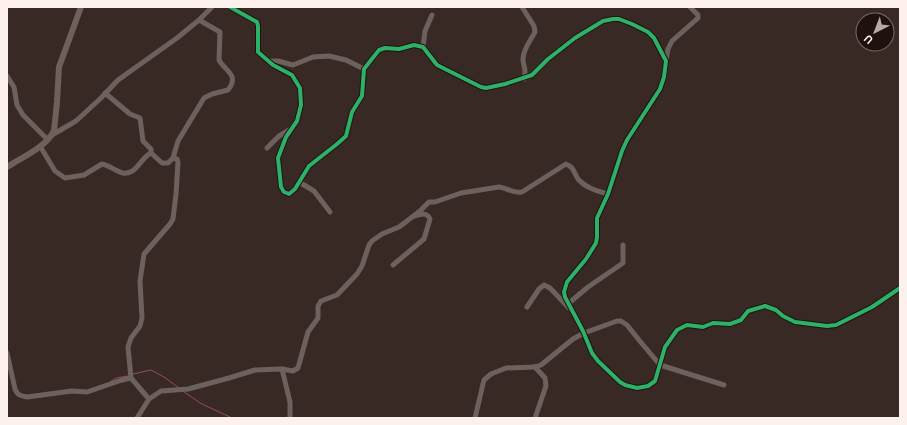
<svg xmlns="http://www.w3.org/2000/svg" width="907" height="425" font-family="'Space Grotesk',sans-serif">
  <rect width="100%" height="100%" fill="#392924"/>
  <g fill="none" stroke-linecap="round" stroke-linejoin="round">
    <g stroke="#9b4862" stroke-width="1">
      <path d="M7,347L8,352"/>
      <path d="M133,374L151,370L164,377L179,388"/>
      <path d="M110,382L116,378L128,376"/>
      <path d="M183,391L200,403L232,418"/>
    </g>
    <g stroke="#6d615d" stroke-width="5">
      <path d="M230,7L257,22L258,26V52L273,65L292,75L300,88L301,105L297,121L286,137L278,158L281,187L284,192L289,194L295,189L309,166L337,144L346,136L352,112L362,96L364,69L379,50L385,48L399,49L414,45L423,47L437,65L481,87L486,88L505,84L532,75L548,59L575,38L603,21L613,19H619L632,24L648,32L654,38L666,61L664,77L660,89L627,140L622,151L608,194L597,218V237L596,243L586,259L567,282L564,292L565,297L583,331L592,353L598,361L620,382L625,385L637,388L648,386L655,381L665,347L677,330L687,325L703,327L713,323L730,324L741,320L748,311L765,306L776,310L783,316L795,322L827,326L836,325L872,307L900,288"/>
      <path d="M522,7L534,26L535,32C531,40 523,49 523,59C523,68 527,67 524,79"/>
      <path d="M423,47L425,31L432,15"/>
      <path d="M666,60L668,49L672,41L698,18V15L690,7"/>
      <path d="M269,61H278L293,65L313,57L329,56L346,60L364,69"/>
      <path d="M7,76L14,87L17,105L23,115L48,140"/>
      <path d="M105,93L130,114L140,118L143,141L151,149V153"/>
      <path d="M52,135L76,121L101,98L118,80L177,38L199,20L212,7"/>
      <path d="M40,146L55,171L65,178L84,175L102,164C109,165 115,171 123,173C137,175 140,158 151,153L162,163H168L173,158L178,141L204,98L212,94L228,90C240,75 225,71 219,60L220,32L199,20"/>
      <path d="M267,148L279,136L291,129"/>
      <path d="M299,182L314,191L330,212"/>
      <path d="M393,265L424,239L430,219C427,212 421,214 415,216"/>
      <path d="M569,303L588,287L623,263V245"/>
      <path d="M527,307L539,289L544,285L550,288L569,308"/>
      <path d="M7,353L15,389C17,395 21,396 27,397L72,391L87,392L122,380L131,378"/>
      <path d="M535,367L545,378L546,386L535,418"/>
      <path d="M282,369L293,371L298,368L308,332L318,318V306L321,301L337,295L357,274L362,266L369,245L372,241L382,234L399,227L420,211L429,202H435L461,193L499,187C508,188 513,194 522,192L566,164C574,167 574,173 578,179C586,188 597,191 608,194"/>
      <path d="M149,399L131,378L128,347L131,338L140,326L142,318L140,281L144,254L170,224L173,219L176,194L178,162L177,159L173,158"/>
      <path d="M137,418L149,399L161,391L188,389L229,378L255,370L282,369L290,402V418"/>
      <path d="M475,418L483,384L484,380L491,374L506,368L535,367L541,365L573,339L584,333L617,321H621L627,325L639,340L660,365L724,385"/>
    </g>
    <path stroke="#6f6059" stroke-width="6" d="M7,167C22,157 45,148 54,131L57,102L59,67L81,7"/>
    <g stroke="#1f120e" stroke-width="6">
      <path id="cycleway" d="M230,7L257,22L258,26V52L273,65L292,75L300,88L301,105L297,121L286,137L278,158L281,187L284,192L289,194L295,189L309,166L337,144L346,136L352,112L362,96L364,69L379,50L385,48L399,49L414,45L423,47L437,65L481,87L486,88L505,84L532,75L548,59L575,38L603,21L613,19H619L632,24L648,32L654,38L666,61L664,77L660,89L627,140L622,151L608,194L597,218V237L596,243L586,259L567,282L564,292L565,297L583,331L592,353L598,361L620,382L625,385L637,388L648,386L655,381L665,347L677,330L687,325L703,327L713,323L730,324L741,320L748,311L765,306L776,310L783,316L795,322L827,326L836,325L872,307L900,288"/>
    </g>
    <use href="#cycleway" stroke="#2db169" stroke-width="4"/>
  </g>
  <rect width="907" height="425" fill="none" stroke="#fdf1ee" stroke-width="16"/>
  <g transform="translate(875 32) rotate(222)"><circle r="19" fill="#1f120e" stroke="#786b68"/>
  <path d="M0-3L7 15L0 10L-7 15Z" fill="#b8aba7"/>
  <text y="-6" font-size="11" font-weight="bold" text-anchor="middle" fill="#fdf1ee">U</text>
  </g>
</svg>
